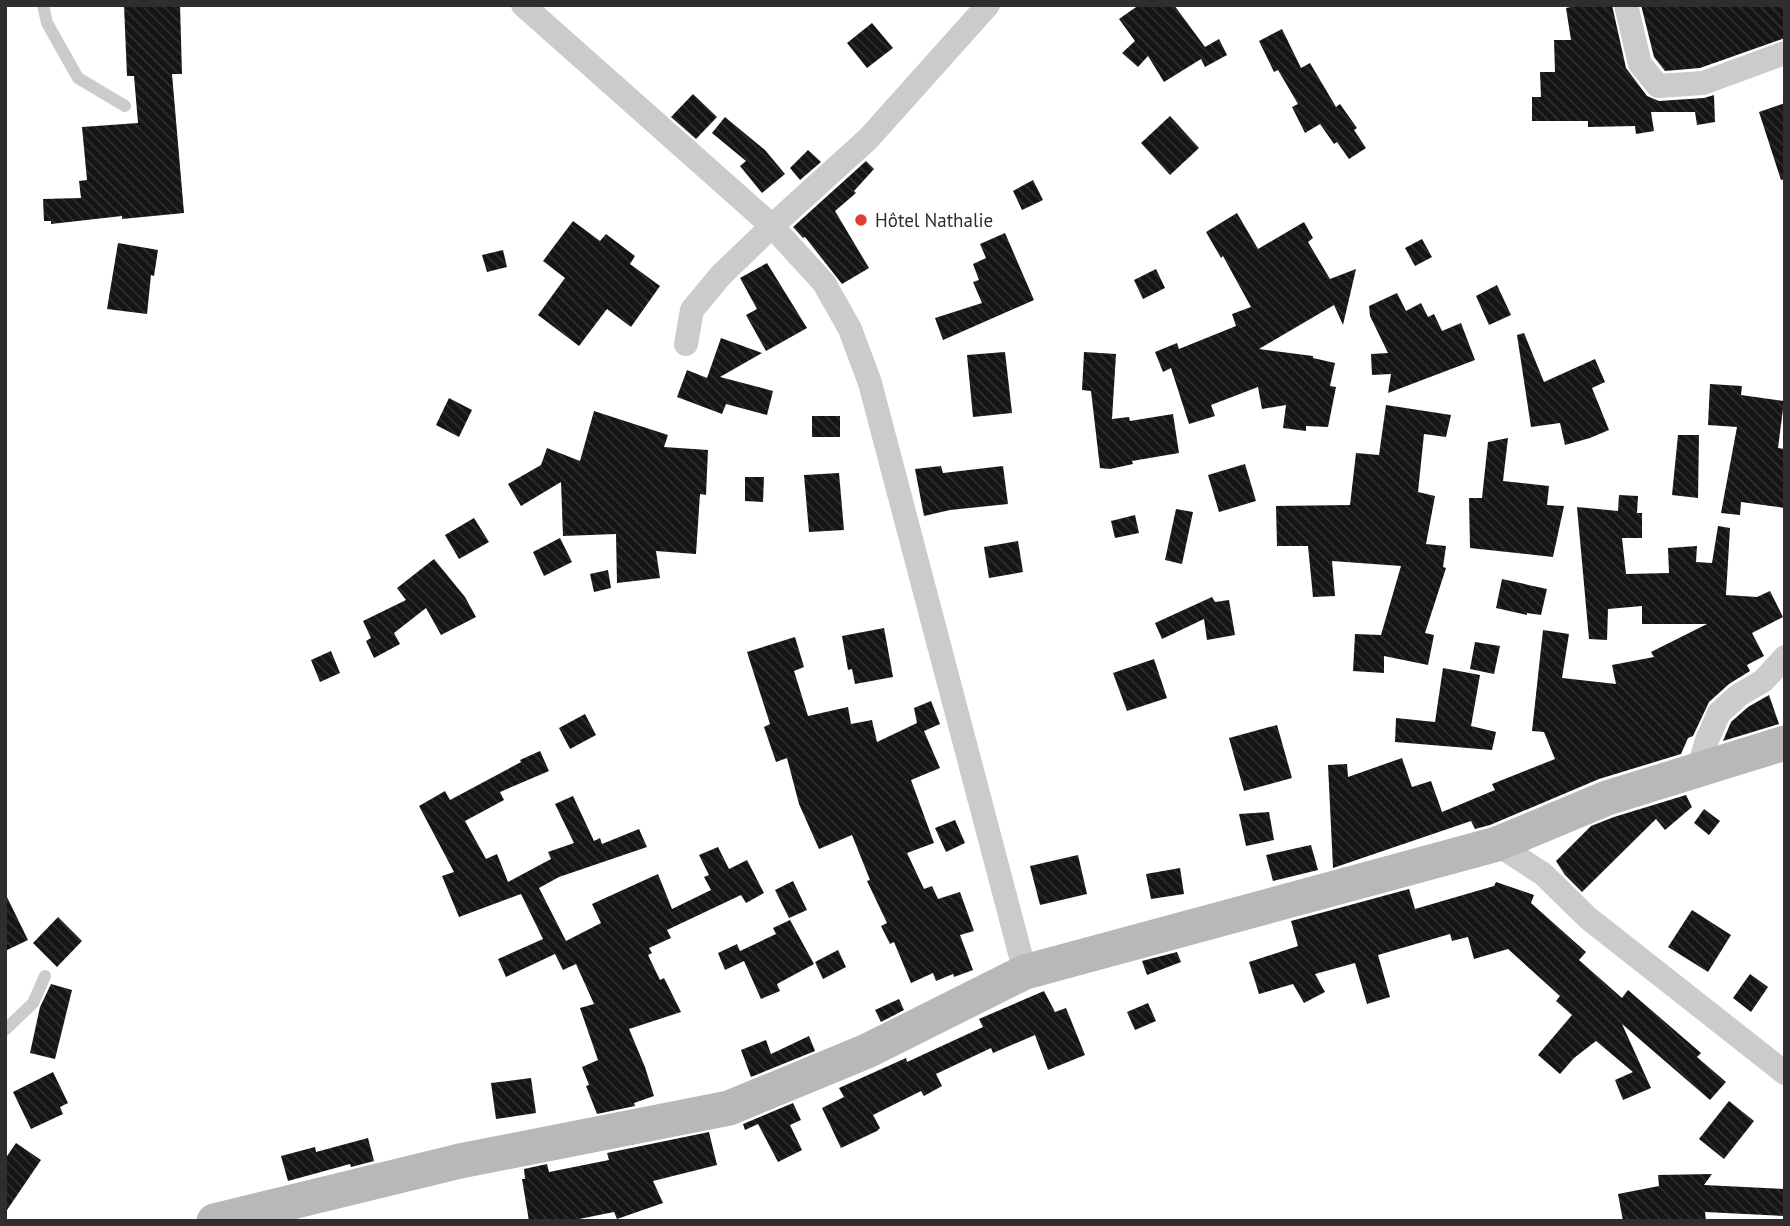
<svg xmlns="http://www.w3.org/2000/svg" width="1790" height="1226" font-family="'PT Sans',sans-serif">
  <defs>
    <pattern id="building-back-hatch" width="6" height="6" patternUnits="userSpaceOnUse" patternTransform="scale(1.75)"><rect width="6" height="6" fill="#151515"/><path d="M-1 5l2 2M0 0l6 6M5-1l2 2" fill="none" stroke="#2f2f2f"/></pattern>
  </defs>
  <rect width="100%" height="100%" fill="#fff"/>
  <g fill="url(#building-back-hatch)">
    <path d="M124,5H180L182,74H172L184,213L122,219V216L51,224V221H44L43,199L81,198L79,181L87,180L82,127L138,123L134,76H127Z"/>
    <path d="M1139,5H1174L1205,47L1219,39L1227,55L1205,67L1201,59L1164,82L1148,56L1138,67L1122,53L1135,41L1119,19Z"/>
    <path d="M1580,5H1612L1626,68L1647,96L1659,101L1704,98L1714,95L1715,122L1697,125L1695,112H1651L1654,131L1636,134L1635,126L1588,127V121H1532V97H1541L1540,72H1555L1554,40H1571L1566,8Z"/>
    <path d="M1641,5H1785V38L1700,68L1665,71L1654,57Z"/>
    <path d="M872,23L893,48L867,68L847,43Z"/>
    <path d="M1282,29L1301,68L1310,63L1336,107L1340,104L1357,128L1354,130L1366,148L1349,159L1337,142L1334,144L1320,124L1305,133L1292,107L1298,104L1278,70L1274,72L1259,41Z"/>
    <path d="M693,94L717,117L696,139L671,117Z"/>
    <path d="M1785,103V179L1781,180L1759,112Z"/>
    <path d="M1170,116L1199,148L1170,175L1141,143Z"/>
    <path d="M725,117L765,150L785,174L762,193L740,166L746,161L712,133Z"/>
    <path d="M808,150L821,162L800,180L790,168Z"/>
    <path d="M866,161L874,169L854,191L856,193L835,211L869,268L842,284L805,237L803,238L793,227Z"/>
    <path d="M1033,180L1043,200L1022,210L1013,191Z"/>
    <path d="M1237,213L1258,249L1304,222L1313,238L1308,242L1330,279L1356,269L1343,325L1334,305L1259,349L1313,356V358L1335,363L1330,386L1336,387L1328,427L1306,426V431L1283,428L1286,405L1262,409L1258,387L1211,405L1215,416L1189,424L1171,368L1163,372L1155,352L1177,343L1179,349L1236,326L1232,314L1251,307L1223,256L1221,258L1206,232Z"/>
    <path d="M573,221L600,241L606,234L635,256L630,264L660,286L631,327L607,309L579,346L538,315L565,278L543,261Z"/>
    <path d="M1005,233L1034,300L943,340L935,318L982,303L973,282L979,280L973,264L986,258L980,244Z"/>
    <path d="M1422,239L1432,257L1415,266L1405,248Z"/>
    <path d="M118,243L158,250L154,276L151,275L147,314L107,309Z"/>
    <path d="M503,250L507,267L487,272L482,255Z"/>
    <path d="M767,263L807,328L766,351L746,315L757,309L740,278Z"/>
    <path d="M1156,269L1165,288L1143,299L1134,280Z"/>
    <path d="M1497,285L1511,315L1489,325L1476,296Z"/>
    <path d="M1397,293L1406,311L1421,303L1428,317L1434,314L1442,331L1461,323L1475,360L1388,393L1391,374L1372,375L1371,354L1388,353L1370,316L1369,306Z"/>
    <path d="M1524,333L1544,382L1595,359L1605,382L1592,388L1609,430L1590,438L1565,445L1560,423L1531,427L1517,335Z"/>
    <path d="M721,338L762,353L720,377L773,391L767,415L726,404L722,414L677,397L687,370L707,378Z"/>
    <path d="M1005,352L1012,413L973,417L967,355Z"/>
    <path d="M1084,352L1116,354L1112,419L1129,417L1130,421L1173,414L1179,453L1132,461L1133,464L1110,469L1100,468L1091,391L1082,390Z"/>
    <path d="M1710,384L1742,386L1741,395L1784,401L1778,448L1785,449V508L1741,502L1740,515L1721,513L1737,427L1708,425Z"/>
    <path d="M449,398L472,410L459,437L436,425Z"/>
    <path d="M1386,405L1451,415L1446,437L1424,434L1418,492L1435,496L1426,544L1446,546L1443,567L1446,568L1425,633L1434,635L1428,665L1384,656V673L1353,671L1355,634L1381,635L1401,566L1332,561L1335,596L1313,597L1308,546H1277L1276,506L1350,505L1356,453L1379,455Z"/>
    <path d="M594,411L668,435L664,447L708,450L706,495L700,494L696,554L656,551L660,578L617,583L616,534L563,536L561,482L521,506L508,484L541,465L547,448L580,461Z"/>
    <rect x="812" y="416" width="28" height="21"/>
    <path d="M1678,435H1699L1698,498L1672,495Z"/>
    <path d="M1508,438L1503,481L1549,486L1547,505L1564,506L1553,557L1470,548L1469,498H1482L1488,442Z"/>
    <path d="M1245,464L1256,501L1219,512L1208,475Z"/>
    <path d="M941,466L943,473L1003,466L1008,504L950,510L924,516L915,469Z"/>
    <path d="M839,473L844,530L809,532L804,475Z"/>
    <path d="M745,477H764L763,502L745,501Z"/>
    <path d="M1619,495L1638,496L1637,513H1642V538H1622L1626,574L1669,573L1668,548L1697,546L1696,562L1712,563L1718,526L1730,528L1726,595L1757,597L1770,591L1783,617L1752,633L1764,656L1747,665L1750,671L1729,684L1709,702L1693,736L1688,738L1681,754L1599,779L1490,825L1475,829L1471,821L1333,868L1328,765L1347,764L1348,777L1402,758L1412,787L1431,781L1442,812L1495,790L1492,784L1555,759L1544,732L1532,731L1543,630L1569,634L1562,678L1616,684L1612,665L1654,657L1651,652L1707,624H1642V606L1608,609L1607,640L1589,639L1577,507L1618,511Z"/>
    <path d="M1176,509L1193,512L1182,564L1165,560Z"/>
    <path d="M1135,515L1139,533L1115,538L1111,521Z"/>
    <path d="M474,518L489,542L459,559L445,535Z"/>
    <path d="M560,538L572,562L544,576L533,552Z"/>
    <path d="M1018,541L1023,572L989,578L984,547Z"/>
    <path d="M434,559L465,597L476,617L441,635L426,608L394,633L400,644L374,658L366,641L371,638L363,621L406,600L397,588Z"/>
    <path d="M608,570L611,588L594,592L590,574Z"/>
    <path d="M1502,579L1547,589L1541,615L1527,613V615L1496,608Z"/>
    <path d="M1212,597L1215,602L1229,600L1235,635L1207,640L1204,619L1162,639L1155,623Z"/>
    <path d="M884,628L893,677L855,684L852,669L848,670L842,636Z"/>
    <path d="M795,637L804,667L794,671L808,716L848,707L851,724L872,720L877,742L917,723L914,708L931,701L940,724L924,731L940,768L911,780L934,843L907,853L924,889L932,886L938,899L960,892L974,931L960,935L973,970L954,977L953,974L936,981L933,973L911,983L894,942L890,944L881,926L887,923L867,881L870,880L852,835L819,849L799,804L787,758L776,762L764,727L770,724L747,652Z"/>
    <path d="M1475,642L1500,646L1494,674L1470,669Z"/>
    <path d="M331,651L340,673L320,682L311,660Z"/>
    <path d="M1154,659L1167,698L1127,711L1113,673Z"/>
    <path d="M1443,668L1480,675L1471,726L1496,732L1492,750L1395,742L1396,718L1435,722Z"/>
    <path d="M1769,695L1779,724L1723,741L1731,722L1748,707Z"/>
    <path d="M585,714L596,735L570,749L559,728Z"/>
    <path d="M1277,725L1292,778L1244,791L1229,738Z"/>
    <path d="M540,751L549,771L500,792L504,800L465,821L486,859L497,854L508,882L551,859L548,852L574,843L555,804L573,796L594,841L600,838L602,844L639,829L647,847L559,877L539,888L566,941L601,923L592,904L658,874L672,909L711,890L704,877L709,875L699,855L718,847L729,869L747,860L764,893L746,903L741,895L667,930L671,938L649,948L652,953L648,955L660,980L664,978L681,1012L629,1029L645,1067L654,1096L634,1103L635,1106L597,1114L586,1086L589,1085L582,1067L598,1060L580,1008L594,1004L576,964L563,970L555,954L506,977L498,959L543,939L521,894L459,917L442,876L454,872L419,806L445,791L450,800L521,762L520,760Z"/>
    <path d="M1686,795L1692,807L1665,830L1656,819L1582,892L1565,875L1556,861L1591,826L1614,817Z"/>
    <path d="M1704,809L1720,821L1709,835L1694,823Z"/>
    <path d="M1269,812L1274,840L1246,846L1239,814Z"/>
    <path d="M955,820L965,843L946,852L935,828Z"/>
    <path d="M1311,845L1318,870L1273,881L1266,855Z"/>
    <path d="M1078,855L1087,894L1040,905L1030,866Z"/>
    <path d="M1180,868L1184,894L1151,899L1146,874Z"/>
    <path d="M793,881L807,910L789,918L775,890Z"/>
    <path d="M1496,882L1534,895L1531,903L1586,952L1579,960L1622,998L1628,990L1701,1053L1697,1057L1726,1082L1710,1100L1622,1024L1651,1088L1623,1100L1615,1080L1633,1072L1596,1041L1574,1058L1560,1074L1538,1055L1572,1015L1556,1001L1560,996L1508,949L1474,959L1468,937L1452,941L1450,934L1378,955L1390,997L1367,1004L1355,963L1315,974L1325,992L1304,1003L1293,984L1259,994L1249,962L1298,946L1291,921L1409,889L1415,909L1494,886Z"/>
    <path d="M5,893L28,940L5,951Z"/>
    <path d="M1692,910L1731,935L1708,972L1668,947Z"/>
    <path d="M58,917L82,941L57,967L33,943Z"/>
    <path d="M790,920L814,964L777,984L780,991L761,999L744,961L725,970L718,953L737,944L740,951L776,934L773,928Z"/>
    <path d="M838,950L846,967L823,979L815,962Z"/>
    <path d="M1177,952L1181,962L1147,975L1142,961Z"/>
    <path d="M1750,974L1768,987L1751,1012L1733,998Z"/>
    <path d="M51,984L72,990L55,1059L30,1053L40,1007Z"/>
    <path d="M1044,991L1055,1012L1066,1008L1085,1055L1048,1070L1035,1035L993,1053L991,1048L936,1074L942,1086L924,1096L921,1091L873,1115L880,1128L877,1131L841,1148L822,1108L844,1097L839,1088L906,1058L907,1062L983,1027L979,1019Z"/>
    <path d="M899,999L904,1010L881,1022L875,1010Z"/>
    <path d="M1148,1003L1156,1021L1135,1030L1127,1012Z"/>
    <path d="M809,1036L815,1051L751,1077L741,1050L766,1040L771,1054Z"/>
    <path d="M53,1072L68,1103L60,1107L63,1114L31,1129L13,1092Z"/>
    <path d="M531,1078L536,1113L496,1119L491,1083Z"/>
    <path d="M1729,1101L1754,1121L1724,1159L1699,1139Z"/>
    <path d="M793,1103L801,1120L790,1125L802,1150L778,1162L758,1124L745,1130L743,1124Z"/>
    <path d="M709,1132L717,1165L653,1181L663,1203L617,1219L614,1212L569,1221H529L522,1179H525L524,1169L547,1164L549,1172L609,1160L607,1153Z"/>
    <path d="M368,1138L374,1161L351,1167L350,1164L288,1181L281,1156L315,1147L316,1152Z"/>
    <path d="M16,1143L41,1160L5,1213V1159Z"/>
    <path d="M1712,1174L1704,1185L1785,1189V1216L1705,1212L1706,1221H1623L1618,1194L1659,1186L1658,1175Z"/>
  </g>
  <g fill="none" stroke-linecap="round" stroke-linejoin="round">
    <g stroke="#cbcbcb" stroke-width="12">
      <path d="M43,5L47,23L78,78L125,106"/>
      <path d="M5,1030L33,1003L45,976"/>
    </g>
    <g stroke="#cbcbcb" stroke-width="24">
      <path d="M523,5L772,226L824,283L850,329L870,383L1025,972"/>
      <path d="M1626,5L1640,64L1658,86L1703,83L1785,53"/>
      <path d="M686,344L692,310L721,275L772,226L868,139L988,5"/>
      <path d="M1699,768L1707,740L1719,713L1739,695L1763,681L1785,657"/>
      <path d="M1497,844L1543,874L1588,918L1785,1073"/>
    </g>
    <path stroke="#b8b8b8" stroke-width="35" d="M214,1221L460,1161L729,1108L867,1051L1025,972L1497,844L1607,798L1785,743"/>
  </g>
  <circle fill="#df3d36" stroke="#fff" stroke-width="2.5" cx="861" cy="220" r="7"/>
  <g text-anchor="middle" stroke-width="7" stroke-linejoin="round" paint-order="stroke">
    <g font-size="19" fill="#2e2e2e" stroke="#fff" text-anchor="start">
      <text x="875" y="227">Hôtel Nathalie</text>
    </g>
  </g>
  <rect width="1790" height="1226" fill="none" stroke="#2e2e2e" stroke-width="14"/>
</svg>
